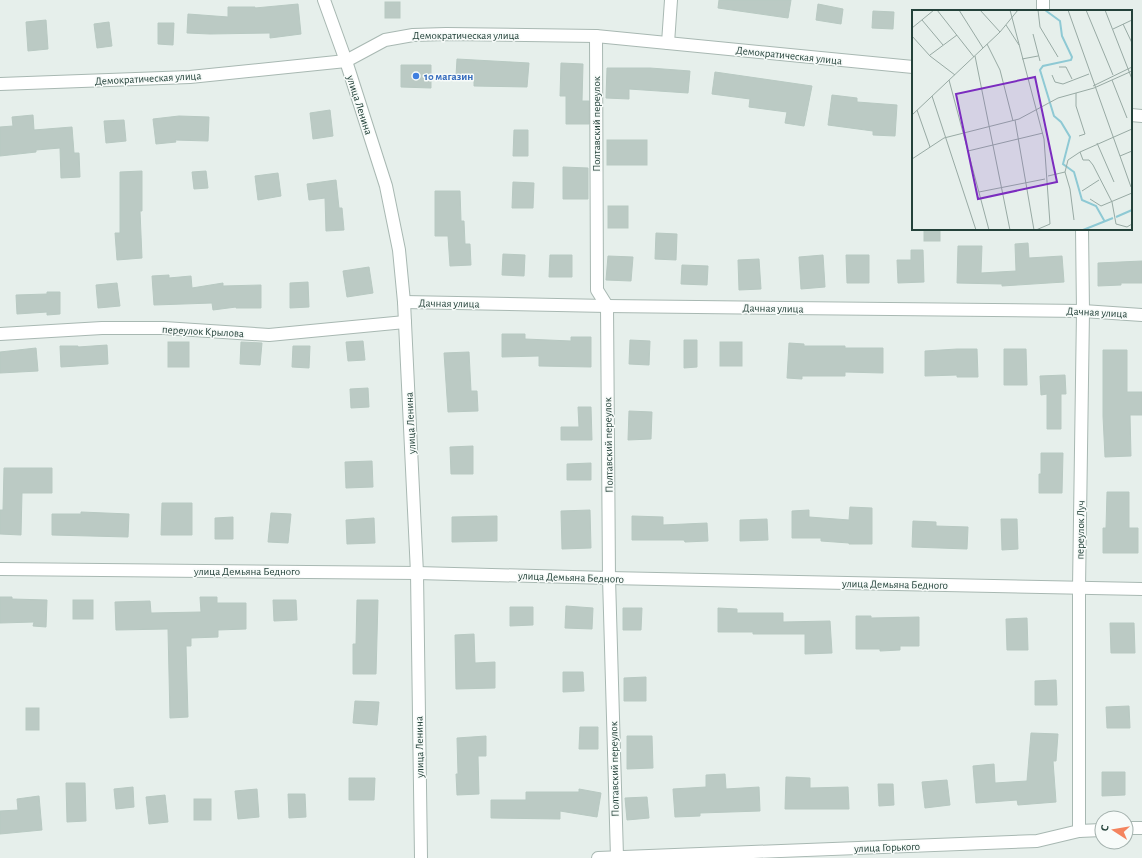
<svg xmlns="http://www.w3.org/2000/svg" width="1142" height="858" font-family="'Alegreya Sans',sans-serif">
  <rect width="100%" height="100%" fill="#e6efeb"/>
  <g fill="#bbcac4" stroke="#b8c9c2">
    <path d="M719,0H791L788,18L718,8Z"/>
    <rect x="385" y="2" width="15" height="16"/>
    <path d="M298,4L301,34L270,38V33L210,34L187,33L188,14L228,17V7H255V8Z"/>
    <path d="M818,4L843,9L841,24L816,20Z"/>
    <path d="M873,11L894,12L893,29L872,28Z"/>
    <path d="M46,20L48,49L28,51L26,22Z"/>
    <path d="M109,22L112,46L97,48L94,24Z"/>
    <path d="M158,23H174L173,45L158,44Z"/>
    <path d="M457,59L529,63L527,87L474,86V77L456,76Z"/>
    <path d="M561,63L583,64L582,101H589V124H566V96H560Z"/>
    <path d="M401,65H431V88L401,87Z"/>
    <path d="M607,68H650L690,71L688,93L629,89V99L606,98Z"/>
    <path d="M715,72L812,86L804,126L785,123L787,112L749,107L750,99L712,94Z"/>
    <path d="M832,95L857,98V102L897,105L895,136L873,135V131L828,125Z"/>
    <path d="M330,110L333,136L313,139L310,113Z"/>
    <path d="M33,115L34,130L72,127L74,153H79L80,177L61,178L60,148L36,150V152L0,156V127L13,126L12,117Z"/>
    <path d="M179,116L209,117L208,141L175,140L176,142L156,144L153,119Z"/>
    <path d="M124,120L126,141L106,143L104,121Z"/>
    <path d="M514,130H528V156H513Z"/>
    <rect x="607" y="140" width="40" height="25"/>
    <path d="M563,167L588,168V199H563Z"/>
    <path d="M142,171V211H140L142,258L117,260L115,233H120V172Z"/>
    <path d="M206,171L208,188L194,189L192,172Z"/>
    <path d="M278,173L281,196L258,200L255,176Z"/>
    <path d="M336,180L339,208H342L344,230L326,231L325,198L309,200L307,184Z"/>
    <path d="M513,182L534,183L533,208H512Z"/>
    <path d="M435,191H460L461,221H464L465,244H470L471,265L450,266L448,236H435Z"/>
    <rect x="608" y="206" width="20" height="22"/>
    <rect x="924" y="229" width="16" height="12"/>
    <path d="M656,233L677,234L676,260L655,259Z"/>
    <path d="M1028,243L1029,258L1062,256L1064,282L1002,286V284L957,283L958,246H982L981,273L1016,271L1015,244Z"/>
    <path d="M911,250H923L924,282L898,283L897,260H911Z"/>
    <path d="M503,254L525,255L524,276L502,275Z"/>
    <path d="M550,255H572V277H549Z"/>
    <path d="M823,255L825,287L801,289L799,257Z"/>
    <path d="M846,255H869V283H847Z"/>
    <path d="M608,256L633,257L631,281L606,280Z"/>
    <path d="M759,259L761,289L739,290L738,260Z"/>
    <path d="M1142,261V283H1121V285L1098,286V263Z"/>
    <path d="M682,265L708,266L707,285L681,284Z"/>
    <path d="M369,267L373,293L347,297L343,271Z"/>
    <path d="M169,275V278L191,276L192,288L223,283V286L261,285V308H236V307L213,310L212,303L154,305L152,276Z"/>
    <path d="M308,282L309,307L290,308V283Z"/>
    <path d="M117,283L120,306L98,308L96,285Z"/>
    <path d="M47,292H60V314L47,315V312L17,314L16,295L47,294Z"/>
    <path d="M502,334H525V339L571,341V337H591V367L539,366V356L502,357Z"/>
    <path d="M630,340L650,341L649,365L629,364Z"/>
    <path d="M684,340H697V367L684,368Z"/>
    <path d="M363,341L365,360L348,361L346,342Z"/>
    <rect x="168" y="342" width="21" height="25"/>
    <path d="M241,342L262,343L260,365L240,364Z"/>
    <rect x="720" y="342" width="22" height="24"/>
    <path d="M789,343L804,344V346H845V348H883V373L845,372V376H802V379L787,378Z"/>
    <path d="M107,345L108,364L61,367L60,346H78V347Z"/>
    <path d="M293,346H310L309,368L292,367Z"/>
    <path d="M36,348L38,371L0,373V352Z"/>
    <path d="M957,349H977L978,377H957V375L925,376V351Z"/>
    <path d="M1004,349H1026L1027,385H1004Z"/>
    <path d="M1103,350H1127V392H1142V415H1130L1131,456L1105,457L1103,416Z"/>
    <path d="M469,352L471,391H477L478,411L448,412L444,353Z"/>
    <path d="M1065,375L1066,394H1061V429H1047V394L1041,395L1040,376Z"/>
    <path d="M368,388L369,407L351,408L350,389Z"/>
    <path d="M578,407H591L592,440H561V427H579Z"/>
    <path d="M629,411L652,412L651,439L628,440Z"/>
    <path d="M473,446V474H451L450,447Z"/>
    <path d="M1041,453H1063L1062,493H1039V474H1041Z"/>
    <path d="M372,461L373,487L346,488L345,462Z"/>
    <path d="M591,463V480H567V464Z"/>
    <path d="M4,468H52V493H22L21,535L0,534V510H3Z"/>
    <path d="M1107,492H1129V528H1138V553H1103V528H1106Z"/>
    <path d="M162,503H192V535H161Z"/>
    <path d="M850,507L872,508V544H849V543L821,541V538H792V511L809,510V517L849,520Z"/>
    <path d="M590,510L591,548L562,549L561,511Z"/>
    <path d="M81,512L129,514L128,537L52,535V514H81Z"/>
    <path d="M271,513L291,514L288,543L268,542Z"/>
    <path d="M497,516V541L452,542V517Z"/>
    <path d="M632,516L663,517V525L707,523L708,541L685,542L684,540H632Z"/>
    <path d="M233,517V539H215V518Z"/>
    <path d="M374,518L375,543L347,544L346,520Z"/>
    <path d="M767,519L768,540L740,541V520Z"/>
    <path d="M1001,519H1017L1018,549L1002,550Z"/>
    <path d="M913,521L936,522V526L968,527L967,549L912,547Z"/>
    <path d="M0,597H12V599L47,600L46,627L33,626L34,622L0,623Z"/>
    <path d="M200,597H217V603H246V629L218,630V637L191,638V646H186L188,717L170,718L168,629L116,630L115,602L150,601L151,613L201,612Z"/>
    <rect x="73" y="600" width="20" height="19"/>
    <path d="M273,600H296L297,620L274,621Z"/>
    <path d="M357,600H378L376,674H353V644H356Z"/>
    <path d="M566,606L593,608L592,629L565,628Z"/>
    <path d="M510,607H533V625L510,626Z"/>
    <path d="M623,608H642L641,630H623Z"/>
    <path d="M718,608L737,609V613H783V622L830,621L832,653L805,654V634H753V632H718Z"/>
    <path d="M856,616H871V618L919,617V646H900V650L880,651V649H856Z"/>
    <path d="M1027,618L1028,650H1007L1006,619Z"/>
    <path d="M1110,623H1134L1135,653H1111Z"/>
    <path d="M474,634L475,663L495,662V688L456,689L455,635Z"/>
    <path d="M563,672H583L584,691L563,692Z"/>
    <path d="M646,677V701H624V678Z"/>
    <path d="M1056,680L1057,705H1035V681Z"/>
    <path d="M355,701L379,702L377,725L353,723Z"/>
    <path d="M1129,706L1130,728H1107L1106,707Z"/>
    <rect x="26" y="708" width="13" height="22"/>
    <path d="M580,727H598V749H579Z"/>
    <path d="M1031,733L1058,734L1056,761H1053L1056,802L1018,805L1017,800L976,803L973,766L994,764L995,783L1027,781Z"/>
    <path d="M486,736V756H478L479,794L457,795L456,774H458L457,738Z"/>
    <path d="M627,736H652L653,768L627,769Z"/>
    <path d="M1102,772H1125V795L1102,796Z"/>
    <path d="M725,774L726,789L759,787L760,811L700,813V816L675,817L673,789L706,787V775Z"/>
    <path d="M786,777L810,778V788L848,787L849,809H785Z"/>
    <path d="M349,778H375L374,800H349Z"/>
    <path d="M947,780L950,805L925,808L922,782Z"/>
    <path d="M66,783H85L86,821L67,822Z"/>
    <path d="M878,784H893L894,805L879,806Z"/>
    <path d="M133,787L134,807L116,809L114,789Z"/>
    <path d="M257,789L259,817L238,819L235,791Z"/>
    <path d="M579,789L601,793L597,817L560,811V819L491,818V800H526V792H579Z"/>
    <path d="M288,794H305L306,817L289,818Z"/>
    <path d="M165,795L168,822L149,824L146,797Z"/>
    <path d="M39,796L42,830L0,834V811L18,810L17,799Z"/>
    <path d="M647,797L649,818L627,820L625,798Z"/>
    <rect x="194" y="799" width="17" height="21"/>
  </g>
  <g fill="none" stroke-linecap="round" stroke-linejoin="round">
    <g stroke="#a8b8b2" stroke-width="14">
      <g id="minor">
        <path d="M324,0L346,61L386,186L399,250L404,302L417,573L421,858"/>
        <path d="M1043,0V11"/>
        <path d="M596,36L597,290L607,306L609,578L617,857"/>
        <path d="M668,43L671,0"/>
        <path d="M0,84L190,77L346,61L385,40L413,35L446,34L596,36L913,67"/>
        <path d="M1131,115L1142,116"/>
        <path d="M404,302L607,306L1083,311L1142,315"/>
        <path d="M0,334L102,328H164L269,335L405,322"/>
        <path d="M0,569L417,573L609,578L1142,589"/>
        <path d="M1126,828H1142"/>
        <path d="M1079,831V588L1083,311L1082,229"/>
        <path d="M598,858L1037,841L1079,831L1102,830"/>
      </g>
    </g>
    <use href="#minor" stroke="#fff" stroke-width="12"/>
  </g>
  <circle fill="#3f7fe0" stroke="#f7fbf9" stroke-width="1.5" cx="416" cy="76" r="4"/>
  <g text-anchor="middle" stroke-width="3" stroke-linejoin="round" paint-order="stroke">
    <g font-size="11" fill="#24423a" stroke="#f7fbf9">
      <text x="466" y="39">Демократическая улица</text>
      <text transform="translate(789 55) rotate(6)" y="4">Демократическая улица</text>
      <text transform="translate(148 78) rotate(-3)" y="4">Демократическая улица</text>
      <text transform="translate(360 105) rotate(72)" y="4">улица Ленина</text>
      <text transform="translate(596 124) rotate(-90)" y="4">Полтавский переулок</text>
      <text transform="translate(449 303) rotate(1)" y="4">Дачная улица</text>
      <text transform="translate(773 308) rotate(1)" y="4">Дачная улица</text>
      <text transform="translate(1097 312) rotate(3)" y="4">Дачная улица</text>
      <text transform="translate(203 331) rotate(3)" y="4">переулок Крылова</text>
      <text transform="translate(410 423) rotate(-93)" y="4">улица Ленина</text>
      <text transform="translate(608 445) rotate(-91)" y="4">Полтавский переулок</text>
      <text transform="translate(1080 530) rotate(-89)" y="4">переулок Луч</text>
      <text x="247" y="575">улица Демьяна Бедного</text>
      <text transform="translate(571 577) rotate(2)" y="4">улица Демьяна Бедного</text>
      <text transform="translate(895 584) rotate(1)" y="4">улица Демьяна Бедного</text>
      <text transform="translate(419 747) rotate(-91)" y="4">улица Ленина</text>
      <text transform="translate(614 769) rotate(-91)" y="4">Полтавский переулок</text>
      <text transform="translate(887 847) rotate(-2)" y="4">улица Горького</text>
    </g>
    <g font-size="11" font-weight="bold" fill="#366cbe" stroke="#f7fbf9" text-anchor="start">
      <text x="424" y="80">10 магазин</text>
    </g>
  </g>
  <g transform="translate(912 10)">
    <rect width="220" height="220" fill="#e6efeb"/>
    <path fill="none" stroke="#8ec9d4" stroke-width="2" d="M133,0L148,11L150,26L160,47L159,50L131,56L128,60L142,106L149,112L158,127L151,154L162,162L170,190L184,196L193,212M204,207L220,200M171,220L201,208"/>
    <path fill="none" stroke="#98aaa4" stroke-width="1" d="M25,0L62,47M47,0L71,38M68,0L88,22M98,0L132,129L138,214L124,220M126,0L128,17L146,47M156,0L219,177M174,0L201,65M193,0L220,69M10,10L31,35M211,14L220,33M94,15L107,35M0,18L22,0M201,19L220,10M121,24L128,51M0,26L18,46L43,65M75,34L88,60L101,111M18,45L45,25M63,46L98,220M110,49L126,46M147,57H154L160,69M140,65L143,72L151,74L177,64M37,70L77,220M200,70L215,108M181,76L220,57M164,83V96L173,124L167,126M20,86L64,220M5,100L18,137M0,105L88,22L106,0M103,110L122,220M185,133L202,172M56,141L131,123M168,142L171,150H177L181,155L200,192L204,214L215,217L220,214M208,146L220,141M0,149L32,128L107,109L146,88L182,78L220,61M153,162L158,179L162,210M136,166L153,162L156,150L168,142L220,119M170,181L187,170M67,182L133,169M178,189L189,196L220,183V177"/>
    <path fill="#7b2cbf" fill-opacity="0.15" stroke="#7b2cbf" stroke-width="2" d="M123,67L145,172L66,189L44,84Z"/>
    <rect width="220" height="220" fill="none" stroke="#24423a" stroke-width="2"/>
  </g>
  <g transform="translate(1114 830) rotate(282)"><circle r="19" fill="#f7fbf9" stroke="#a3b1ad"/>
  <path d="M0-3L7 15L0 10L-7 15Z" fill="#f4845f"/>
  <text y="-6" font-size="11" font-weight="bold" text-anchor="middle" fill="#24423a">С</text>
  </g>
</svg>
